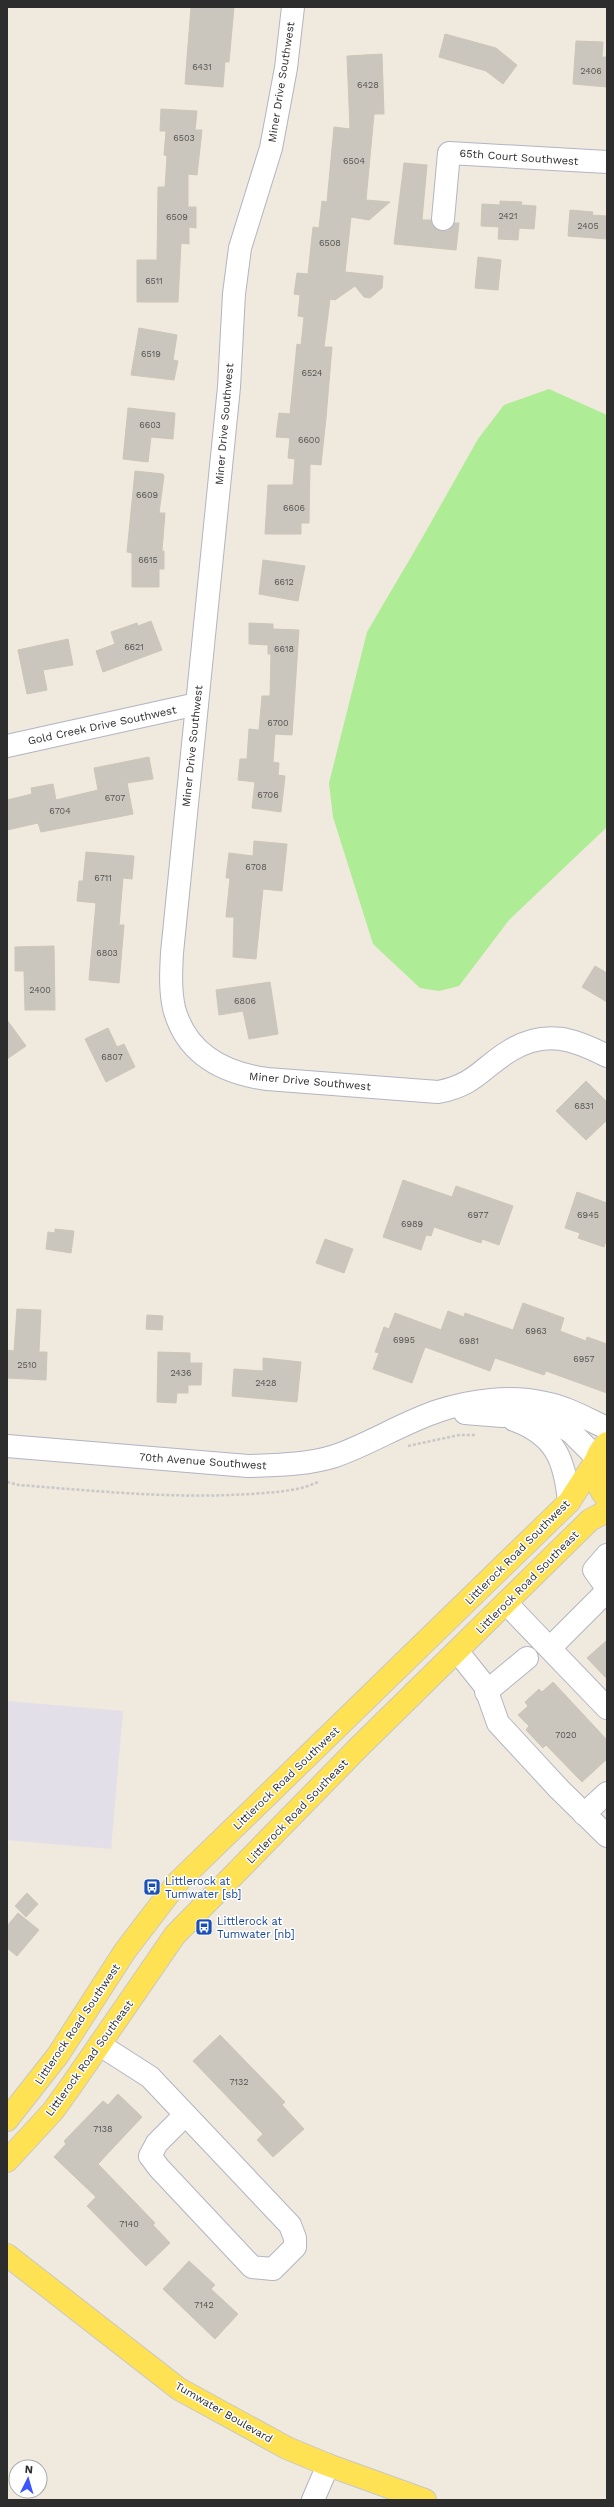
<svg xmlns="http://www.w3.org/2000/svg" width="614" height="2507" font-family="'Work Sans',sans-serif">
  <rect width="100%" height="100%" fill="#f0e9de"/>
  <path fill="#e2dfe8" d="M7,1701L123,1711L111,1849L7,1840Z"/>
  <path fill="#aeec95" d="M549,389L607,415V827L509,920L459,986L439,991L420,988L373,944L333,817L329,783L367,632L421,540L478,439L504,405Z"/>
  <g fill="#cbc6bd" stroke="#ccc6b7">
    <path d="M191,7H234L229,62H225L223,87L185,84Z"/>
    <path d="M445,34L496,48L517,65L503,84L486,71L439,57Z"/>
    <path d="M576,41L603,42L602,57H607V87L573,84Z"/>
    <path d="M382,54L384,114H374L366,200L390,202L369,220L351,217L345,272L383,276L382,288L370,298L364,297L355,286L335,300L330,299L324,347H332L326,418L321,465L310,464L309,523H301V534H265L268,485H293L295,459L288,458L290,438L276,437L279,413L290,414L297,344L301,345L304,317L298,316L300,295L294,294L297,273L308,274L313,227L319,228L322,201L327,202L334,127L350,129L347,56Z"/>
    <path d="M161,109L197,111L195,130H202L197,175L188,174V207H196V228L189,227V244L181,243L178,302H137V260H157L158,187H165L167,156L164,155L166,131H160Z"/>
    <path d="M404,163L427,165L422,220H431L436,229L441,231L449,230L454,223H459L456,250L394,244Z"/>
    <path d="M500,201L522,202L521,205L536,206L534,229L519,228L518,240L498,239L499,227L481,226L482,204L500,205Z"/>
    <path d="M570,210L593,212L592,215L607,216V239L568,236Z"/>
    <path d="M478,257L501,260L498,290L475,288Z"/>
    <path d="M139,328L177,335L173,360L178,361L174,380L131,375Z"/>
    <path d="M128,408L175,413L173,439L151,437L148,462L123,459Z"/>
    <path d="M135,471L163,474L164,476L159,513H165L162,551H164V569H159V587H132V553L127,552Z"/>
    <path d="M263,560L305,566L298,601L259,594Z"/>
    <path d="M151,621L162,650L103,672L96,651L115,644L111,632L137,623L138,626Z"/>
    <path d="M249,623L273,624V629L299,630L292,735L275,734L273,762L279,763L278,775L285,776L281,812L252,808L255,782L238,780L240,759H247L249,729L259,730L262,696H270L271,654H268V645L249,644Z"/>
    <path d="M68,639L73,665L43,670L47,690L27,694L18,650Z"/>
    <path d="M149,757L153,779L127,783L133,814L41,832L38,823L7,830V800L32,794L31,788L53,784L56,800L98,790L94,768Z"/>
    <path d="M254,841L287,844L282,891L263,889L256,959L233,957L234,917H226L230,878H226L229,853L253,856Z"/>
    <path d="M86,852L134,856L132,879L123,878L119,925H124L119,983L89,980L96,903L77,901L79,881H83Z"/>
    <path d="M54,946L55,1010H25L24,971H15V947Z"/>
    <path d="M595,966L607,973V1002L582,987Z"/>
    <path d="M270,982L278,1034L249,1039L243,1011L219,1015L216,990Z"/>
    <path d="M7,1020L26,1046L7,1059Z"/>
    <path d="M108,1028L117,1047L124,1044L135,1067L106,1082L85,1039Z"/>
    <path d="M586,1081L607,1102V1120L586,1140L556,1111Z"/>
    <path d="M403,1180L452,1197L456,1186L513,1206L499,1245L482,1239L481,1243L434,1227L431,1236L426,1235L421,1250L383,1237Z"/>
    <path d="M577,1192L607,1203V1238L604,1247L578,1238L580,1233L565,1228Z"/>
    <path d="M55,1229L74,1231L71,1253L46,1249L48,1232L55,1233Z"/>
    <path d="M325,1239L353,1249L344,1273L316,1263Z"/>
    <path d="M523,1303L564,1318L560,1331L586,1341L587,1337L607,1344V1393L546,1371L544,1375L495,1358L490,1371L425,1347L412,1383L373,1369L379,1353L375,1352L384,1327L389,1329L395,1313L441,1330L448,1311L464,1317L465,1313L513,1330Z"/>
    <path d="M17,1309L41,1310L39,1352H47L46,1380L7,1378V1350L14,1351Z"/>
    <path d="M147,1315L163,1316L162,1330L146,1329Z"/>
    <path d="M158,1352L190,1353V1363H202L201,1385H188V1393H177L176,1403L157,1402Z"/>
    <path d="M263,1358L301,1362L297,1402L232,1396L234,1369L263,1371Z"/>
    <path d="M607,1640V1679L587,1658Z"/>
    <path d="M553,1682L607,1740V1759L582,1782L546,1745L543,1748L526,1730L529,1726L518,1715L528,1706L525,1702L539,1689L542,1692Z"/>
    <path d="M27,1893L38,1904L26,1917L15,1906Z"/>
    <path d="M18,1913L39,1930L17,1956L7,1948V1926Z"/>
    <path d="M220,2035L285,2102L282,2105L304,2129L273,2157L257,2140L263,2134L193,2061Z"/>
    <path d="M118,2094L142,2117L98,2164L155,2223L153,2225L170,2243L146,2266L87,2206L96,2197L54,2157L66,2144L64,2141L103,2101L108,2105Z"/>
    <path d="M189,2261L215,2285L211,2289L238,2314L215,2339L163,2289Z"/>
  </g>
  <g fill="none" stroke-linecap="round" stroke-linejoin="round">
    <g stroke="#b2b4c2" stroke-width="24">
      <g id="minor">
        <path d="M293,7L286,68L271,148L240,248L234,294L229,387L172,953C171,971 170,990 174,1008C186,1054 223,1073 267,1079L438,1092C476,1085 482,1067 511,1050C546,1029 574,1039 607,1056"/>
        <path d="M443,219L449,153L607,162"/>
        <path d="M7,746L197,704"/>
        <path d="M465,1413L502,1416L525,1414L548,1419L571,1432L597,1458"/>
        <path d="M514,1420C556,1435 565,1461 569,1502"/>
        <path d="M7,1446L248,1466C276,1465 307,1465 335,1456C370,1444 402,1423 438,1411C471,1400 511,1395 545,1403C567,1407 587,1419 607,1428"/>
        <path d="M607,1555L594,1570L607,1588"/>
        <path d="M506,1603L607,1708"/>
        <path d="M550,1648L607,1591"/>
        <path d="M457,1651L485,1686L498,1723L559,1789L607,1836"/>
        <path d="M486,1692L527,1658"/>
        <path d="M584,1814L607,1793"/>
        <path d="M100,2045L150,2077L290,2225L295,2238V2247L273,2269L252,2267L159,2168L150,2156L157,2143L185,2115"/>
        <path d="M313,2500L328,2465"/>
      </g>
    </g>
    <g stroke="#c8c8c8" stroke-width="24">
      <g id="major">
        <path d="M607,1443C589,1460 593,1482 607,1499"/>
        <path d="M7,2120L58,2055L125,1951L177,1883L569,1502L595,1462"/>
        <path d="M7,2161L53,2111L71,2086L175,1935L358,1748L590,1520L607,1511"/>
        <path d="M7,2255L179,2389L287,2448L328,2465L425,2500"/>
      </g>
    </g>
    <g stroke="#c8c8c8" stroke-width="2.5" stroke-dasharray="3 2" stroke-linecap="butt">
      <path d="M408,1446L459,1435H476"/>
      <path d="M7,1482L19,1485C96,1491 173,1499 250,1494C274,1492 296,1492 318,1482"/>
    </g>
    <use href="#minor" stroke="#fff" stroke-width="22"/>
    <use href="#major" stroke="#ffe154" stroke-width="22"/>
  </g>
  <defs>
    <g id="bus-square" transform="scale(0.9)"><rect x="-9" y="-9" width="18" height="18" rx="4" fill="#1a4fb4" stroke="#fff"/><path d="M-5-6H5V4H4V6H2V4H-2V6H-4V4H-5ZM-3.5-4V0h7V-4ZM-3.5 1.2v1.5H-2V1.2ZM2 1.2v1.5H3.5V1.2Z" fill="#fff"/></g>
  </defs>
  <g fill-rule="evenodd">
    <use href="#bus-square" x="152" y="1887"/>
    <use href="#bus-square" x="204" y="1927"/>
  </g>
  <g text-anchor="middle" stroke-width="3" stroke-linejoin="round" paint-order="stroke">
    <g font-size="9" fill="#545351">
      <text x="202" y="70">6431</text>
      <text x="591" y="74">2406</text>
      <text x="368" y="88">6428</text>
      <text x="184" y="141">6503</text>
      <text x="354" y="164">6504</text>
      <text x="508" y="219">2421</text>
      <text x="177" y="220">6509</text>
      <text x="588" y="229">2405</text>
      <text x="330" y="246">6508</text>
      <text x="154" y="284">6511</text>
      <text x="151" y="357">6519</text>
      <text x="312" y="376">6524</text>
      <text x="150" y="428">6603</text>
      <text x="309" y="443">6600</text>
      <text x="147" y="498">6609</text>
      <text x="294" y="511">6606</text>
      <text x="148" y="563">6615</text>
      <text x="284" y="585">6612</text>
      <text x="134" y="650">6621</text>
      <text x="284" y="652">6618</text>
      <text x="278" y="726">6700</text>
      <text x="268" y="798">6706</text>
      <text x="115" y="801">6707</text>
      <text x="60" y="814">6704</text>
      <text x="256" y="870">6708</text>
      <text x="103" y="881">6711</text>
      <text x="107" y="956">6803</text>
      <text x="40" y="993">2400</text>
      <text x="245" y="1004">6806</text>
      <text x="112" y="1060">6807</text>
      <text x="584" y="1109">6831</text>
      <text x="478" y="1218">6977</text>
      <text x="588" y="1218">6945</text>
      <text x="412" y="1227">6989</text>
      <text x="536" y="1334">6963</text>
      <text x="404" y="1343">6995</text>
      <text x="469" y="1344">6981</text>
      <text x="584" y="1362">6957</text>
      <text x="27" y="1368">2510</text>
      <text x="181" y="1376">2436</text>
      <text x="266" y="1386">2428</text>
      <text x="566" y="1738">7020</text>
      <text x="239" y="2085">7132</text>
      <text x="103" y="2132">7138</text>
      <text x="129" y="2227">7140</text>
      <text x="204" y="2308">7142</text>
    </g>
    <g font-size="11" fill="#2d2d2d" stroke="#fff">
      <text transform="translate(281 82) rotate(-81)" y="4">Miner Drive Southwest</text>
      <text transform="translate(519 157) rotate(4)" y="4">65th Court Southwest</text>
      <text transform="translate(224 424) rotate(-85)" y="4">Miner Drive Southwest</text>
      <text transform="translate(102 725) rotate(-12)" y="4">Gold Creek Drive Southwest</text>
      <text transform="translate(192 746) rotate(-84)" y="4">Miner Drive Southwest</text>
      <text transform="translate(310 1081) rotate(5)" y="4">Miner Drive Southwest</text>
      <text transform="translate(203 1461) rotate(4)" y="4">70th Avenue Southwest</text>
      <text transform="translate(517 1552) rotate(-45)" y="4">Littlerock Road Southwest</text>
      <text transform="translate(527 1582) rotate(-45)" y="4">Littlerock Road Southeast</text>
      <text transform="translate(286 1778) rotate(-44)" y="4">Littlerock Road Southwest</text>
      <text transform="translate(297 1811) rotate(-46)" y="4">Littlerock Road Southeast</text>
      <text transform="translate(77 2024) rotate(-56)" y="4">Littlerock Road Southwest</text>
      <text transform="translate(89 2058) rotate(-54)" y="4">Littlerock Road Southeast</text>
      <text transform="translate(224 2412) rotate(30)" y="4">Tumwater Boulevard</text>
    </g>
    <g font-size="11" fill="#164399" stroke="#fff" text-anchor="start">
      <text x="165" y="1885">Littlerock at<tspan x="165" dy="13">Tumwater [sb]</tspan></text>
      <text x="217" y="1925">Littlerock at<tspan x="217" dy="13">Tumwater [nb]</tspan></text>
    </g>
  </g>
  <rect width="614" height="2507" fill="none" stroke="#2d2d2d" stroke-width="16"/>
  <g transform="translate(28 2479) rotate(5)"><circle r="19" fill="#ffffff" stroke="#ababab"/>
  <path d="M0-3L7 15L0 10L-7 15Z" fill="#3c55ff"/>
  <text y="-6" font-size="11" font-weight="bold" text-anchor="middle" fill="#2d2d2d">N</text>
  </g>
</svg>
